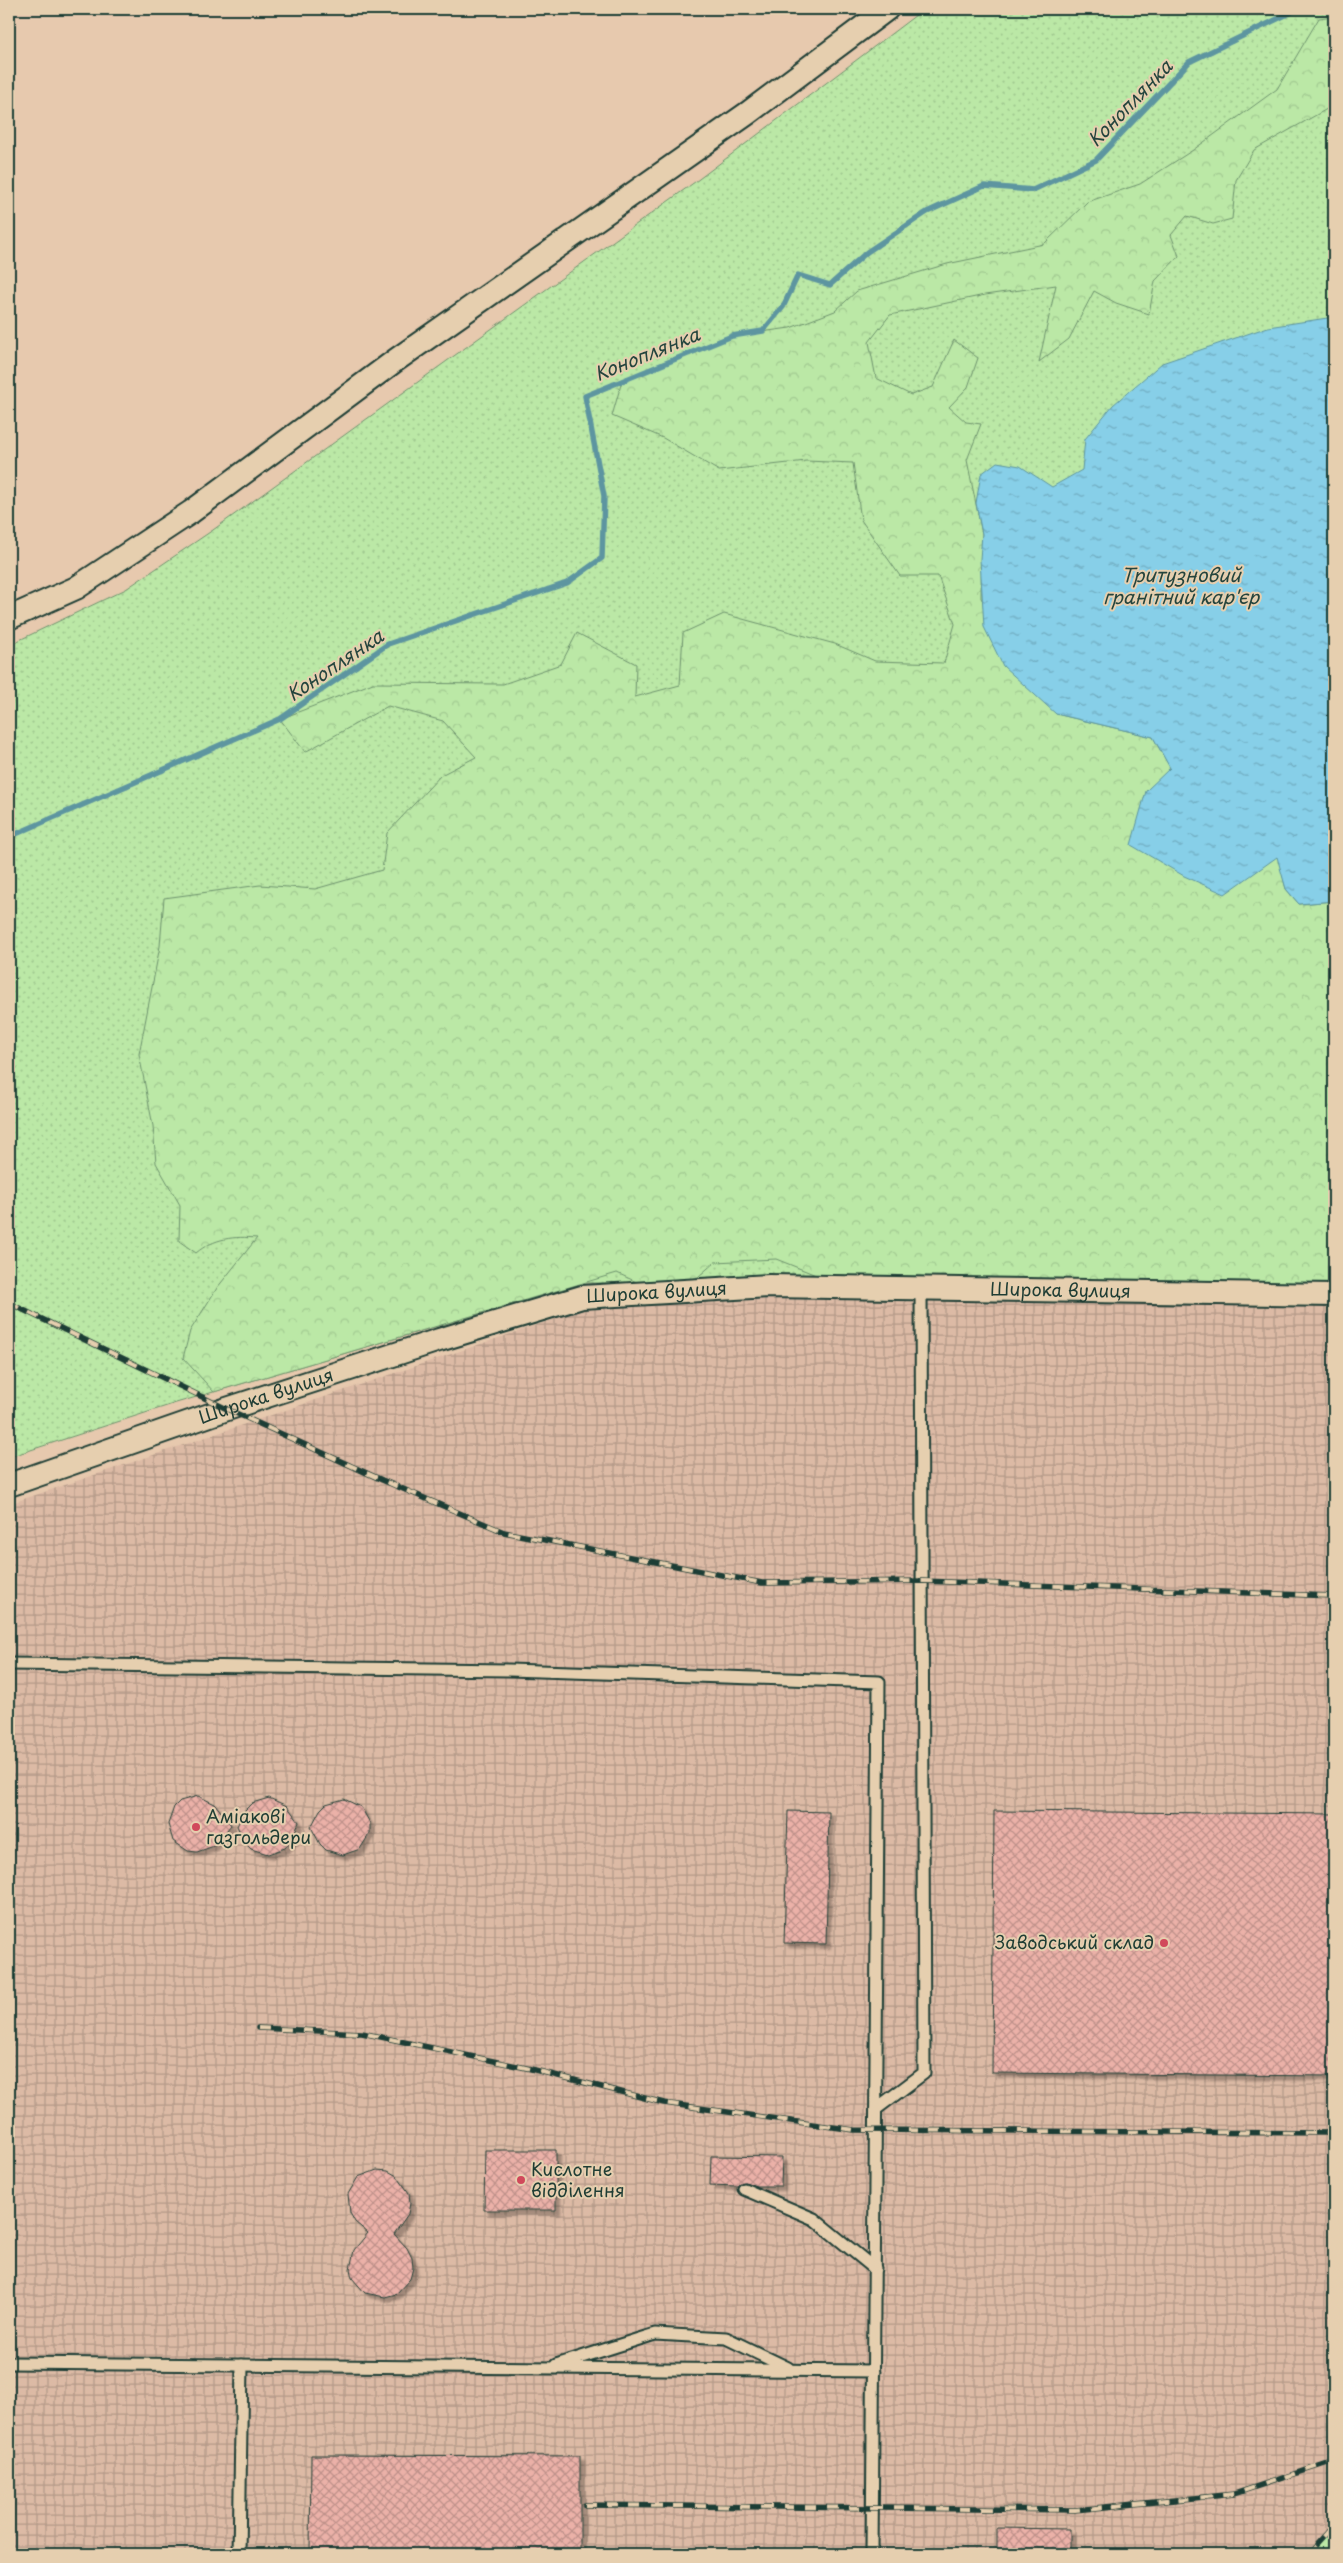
<svg xmlns="http://www.w3.org/2000/svg" width="1343" height="2563" font-family="'Playpen Sans',sans-serif">
  <defs>
    <pattern id="industrial-grid" width="8" height="8" patternUnits="userSpaceOnUse" patternTransform="scale(1.25)"><rect width="8" height="8" fill="#dcbaa5"/><path d="M0 4h8M4 0v8" fill="none" stroke="#b29887"/></pattern>
    <pattern id="grass-dots" width="8" height="8" patternUnits="userSpaceOnUse" patternTransform="scale(1.25)"><rect width="8" height="8" fill="#bbe8a6"/><path d="M2 2h.1M6 6h.1" fill="none" stroke="#a0c890" stroke-width="1.8" stroke-linecap="round"/></pattern>
    <pattern id="forest-crowns" width="20" height="18" patternUnits="userSpaceOnUse" patternTransform="scale(1.25)"><rect width="20" height="18" fill="#bbe8a6"/><path d="M2 6a3 3 0 1 1 6 0M12 15a3 3 0 1 1 6 0" fill="none" stroke="#a0c890"/></pattern>
    <pattern id="water-ripples" width="26" height="14" patternUnits="userSpaceOnUse" patternTransform="scale(1.25)"><rect width="26" height="14" fill="#87cfe8"/><path d="M2 4q2-2 4 0t4 0M15 11q2-2 4 0t4 0" fill="none" stroke="#6ea9bd"/></pattern>
    <pattern id="building-cross-hatch" width="8" height="8" patternUnits="userSpaceOnUse" patternTransform="scale(1.25)"><rect width="8" height="8" fill="#ebb1a8"/><path d="M0 0l8 8M0 8l8-8" fill="none" stroke="#be918a"/></pattern>
    <filter id="shadow"><feDropShadow dx="4.5" dy="4.5" stdDeviation="1" flood-color="#0004"/></filter>
  </defs>
  <rect width="100%" height="100%" fill="#e7c9ae"/>
  <filter id="ink" filterUnits="userSpaceOnUse"><feTurbulence type="fractalNoise" baseFrequency=".02" numOctaves="2"/><feDisplacementMap in="SourceGraphic" scale="10" xChannelSelector="R" yChannelSelector="G"/><feConvolveMatrix kernelMatrix="1 2 1 2 8 2 1 2 1" color-interpolation-filters="sRGB"/></filter>
  <g filter="url(#ink)">
    <path fill="url(#industrial-grid)" d="M909,1292L1334,1302V2554H9V1504L590,1307Z"/>
    <path fill="url(#grass-dots)" stroke="#6d926d" d="M924,9H1334V1283H584L176,1403L9,1457V645L126,589L213,530L699,179Z"/>
    <g fill="url(#forest-crowns)" stroke="#6d926d">
      <path d="M1334,16V105L1254,150L1236,180L1232,219L1213,224L1187,216L1171,235L1179,256L1155,281L1149,314L1116,303L1094,291L1069,339L1039,362L1056,285L985,295L890,315L869,342L876,378L911,395L933,387L954,340L978,358L968,387L949,407L966,422L981,424L967,460L982,534L981,598L1056,714L1153,737L1171,769L1146,791L1278,856L1286,889L1299,904L1334,901V1283H836L776,1259L715,1262L691,1283H639L617,1273L214,1392L183,1358L190,1331L217,1288L257,1238C234,1236 214,1238 196,1253L179,1241L180,1205L156,1163L153,1126L139,1054L160,946L164,898L260,885L315,889L382,870L387,833L441,775L476,757L443,721L388,706L305,752L280,719L373,683L503,684L561,664L577,633L636,664L635,697L680,685L683,633L724,614L835,644L875,661L944,663L955,624L938,576H900L861,520L853,463L806,461L719,471L663,438L612,416L622,381L732,336L790,328L835,311L857,291L947,264L1044,244L1087,202L1140,184L1193,150L1277,89L1319,18Z"/>
      <path d="M1334,2525V2554H1308Z"/>
    </g>
    <path fill="url(#water-ripples)" stroke="#5d95a0" d="M1334,317V901L1299,904L1286,889L1277,857L1225,894L1184,876L1131,845L1146,791L1170,768L1153,737L1056,714L1003,666L984,627L980,559L982,534L976,503L981,474L997,462L1020,466L1052,487L1082,470L1085,439L1113,405L1162,363L1268,327Z"/>
    <g fill="none" stroke-linecap="round" stroke-linejoin="round">
      <path stroke="#5d95a0" stroke-width="5.5" d="M9,837L280,719L388,644L567,583L602,558L604,496L585,396L732,336L763,331L783,307L798,275L830,285L867,252L927,212L984,186L1033,190L1096,160L1189,62L1298,9"/>
    </g>
    <g fill="url(#building-cross-hatch)" stroke="#1f3d34" filter="url(#shadow)">
      <path d="M198,1796L215,1804L231,1825L214,1846L197,1852L188,1851L173,1841L168,1824L174,1807L180,1801Z"/>
      <path d="M269,1798L287,1806L299,1822L291,1841L285,1848L268,1854L251,1849L245,1843L237,1826L245,1810L252,1803Z"/>
      <path d="M344,1799L361,1807L370,1823V1833L360,1849L343,1855L326,1850L320,1844L311,1827L320,1810L326,1804Z"/>
      <path d="M788,1811L829,1812L826,1944L784,1943Z"/>
      <path d="M994,1811L1334,1814V2076L992,2073Z"/>
      <path d="M485,2150H556V2210H484Z"/>
      <path d="M711,2156L782,2157L781,2186H756L744,2182L737,2186L710,2185Z"/>
      <path d="M377,2170L388,2171L397,2176L409,2193L410,2203L408,2214L394,2234L407,2248L412,2258L413,2268L410,2279L396,2294L385,2297L365,2293L352,2278L350,2269L354,2250L368,2233L355,2222L350,2213L348,2194L358,2177Z"/>
      <path d="M311,2455L580,2456V2554H310Z"/>
      <path d="M997,2528L1070,2529V2554H997Z"/>
    </g>
    <g fill="none" stroke-linecap="round" stroke-linejoin="round">
      <g stroke="#1f3d34" stroke-width="15">
        <g id="lane">
          <path d="M9,1664L509,1670L879,1682L872,2554"/>
          <path d="M876,2109L924,2073L921,1288"/>
          <path d="M744,2189L814,2219L875,2269"/>
          <path d="M9,2363L874,2371"/>
          <path d="M556,2365L655,2334L726,2338L788,2368"/>
          <path d="M239,2554L242,2365"/>
        </g>
      </g>
      <g stroke="#1f3d34" stroke-width="26">
        <g id="street">
          <path d="M9,618L76,588L191,512L396,360L748,113L887,9"/>
          <path id="s1" d="M9,1485L227,1409L439,1340L582,1297L769,1286L1334,1295"/>
        </g>
      </g>
      <use href="#lane" stroke="#e6cfaf" stroke-width="11"/>
      <use href="#street" stroke="#e6cfaf" stroke-width="22"/>
      <g stroke="#1f3d34" stroke-width="5.5">
        <g id="rail">
          <path d="M9,1303L227,1409L382,1480L504,1532L762,1583L923,1581L1334,1596"/>
          <path d="M258,2028L362,2033L531,2069L664,2103L854,2130L1334,2133"/>
          <path d="M585,2505L1075,2510L1234,2494L1334,2461"/>
          <path d="M1308,2554L1334,2525"/>
        </g>
      </g>
      <use href="#rail" stroke="#e6cfaf" stroke-width="4" stroke-dasharray="11" stroke-linecap="butt"/>
    </g>
  </g>
  <g fill="#d1495b" stroke="#e6cfaf" stroke-width="2">
    <circle cx="196" cy="1827" r="5"/>
    <circle cx="1164" cy="1943" r="5"/>
    <circle cx="521" cy="2180" r="5"/>
  </g>
  <g text-anchor="middle" stroke-width="4" stroke-linejoin="round" paint-order="stroke">
    <g font-size="18" fill="#1f3d34" stroke="#e6cfaf">
      <text dy="6" stroke="none"><textPath href="#s1" startOffset="1082">Широка вулиця</textPath></text>
      <text dy="6" stroke="none"><textPath href="#s1" startOffset="678">Широка вулиця</textPath></text>
      <text dy="6" stroke="none"><textPath href="#s1" startOffset="272">Широка вулиця</textPath></text>
    </g>
    <g font-size="18" fill="#1f3d34" stroke="#e6cfaf" text-anchor="start">
      <text x="206" y="1823">Аміакові<tspan x="206" dy="21">газгольдери</tspan></text>
      <text x="1154" y="1949" text-anchor="end">Заводський склад</text>
      <text x="531" y="2176">Кислотне<tspan x="531" dy="21">відділення</tspan></text>
    </g>
    <g font-size="19" font-style="italic" fill="#24443d" stroke="#e6cfaf">
      <text transform="translate(1130 103) rotate(-46)" y="7">Коноплянка</text>
      <text transform="translate(647 354) rotate(-22)" y="7">Коноплянка</text>
      <text x="1181" y="582">Тритузновий<tspan x="1181" dy="22">гранітний кар'єр</tspan></text>
      <text transform="translate(335 665) rotate(-34)" y="7">Коноплянка</text>
    </g>
  </g>
  <rect width="1343" height="2563" fill="none" stroke="#e6cfaf" stroke-width="30"/>
  <rect x="15" y="15" width="1313" height="2533" fill="none" stroke="#1f3d34" stroke-width="2" filter="url(#ink)"/>
</svg>
